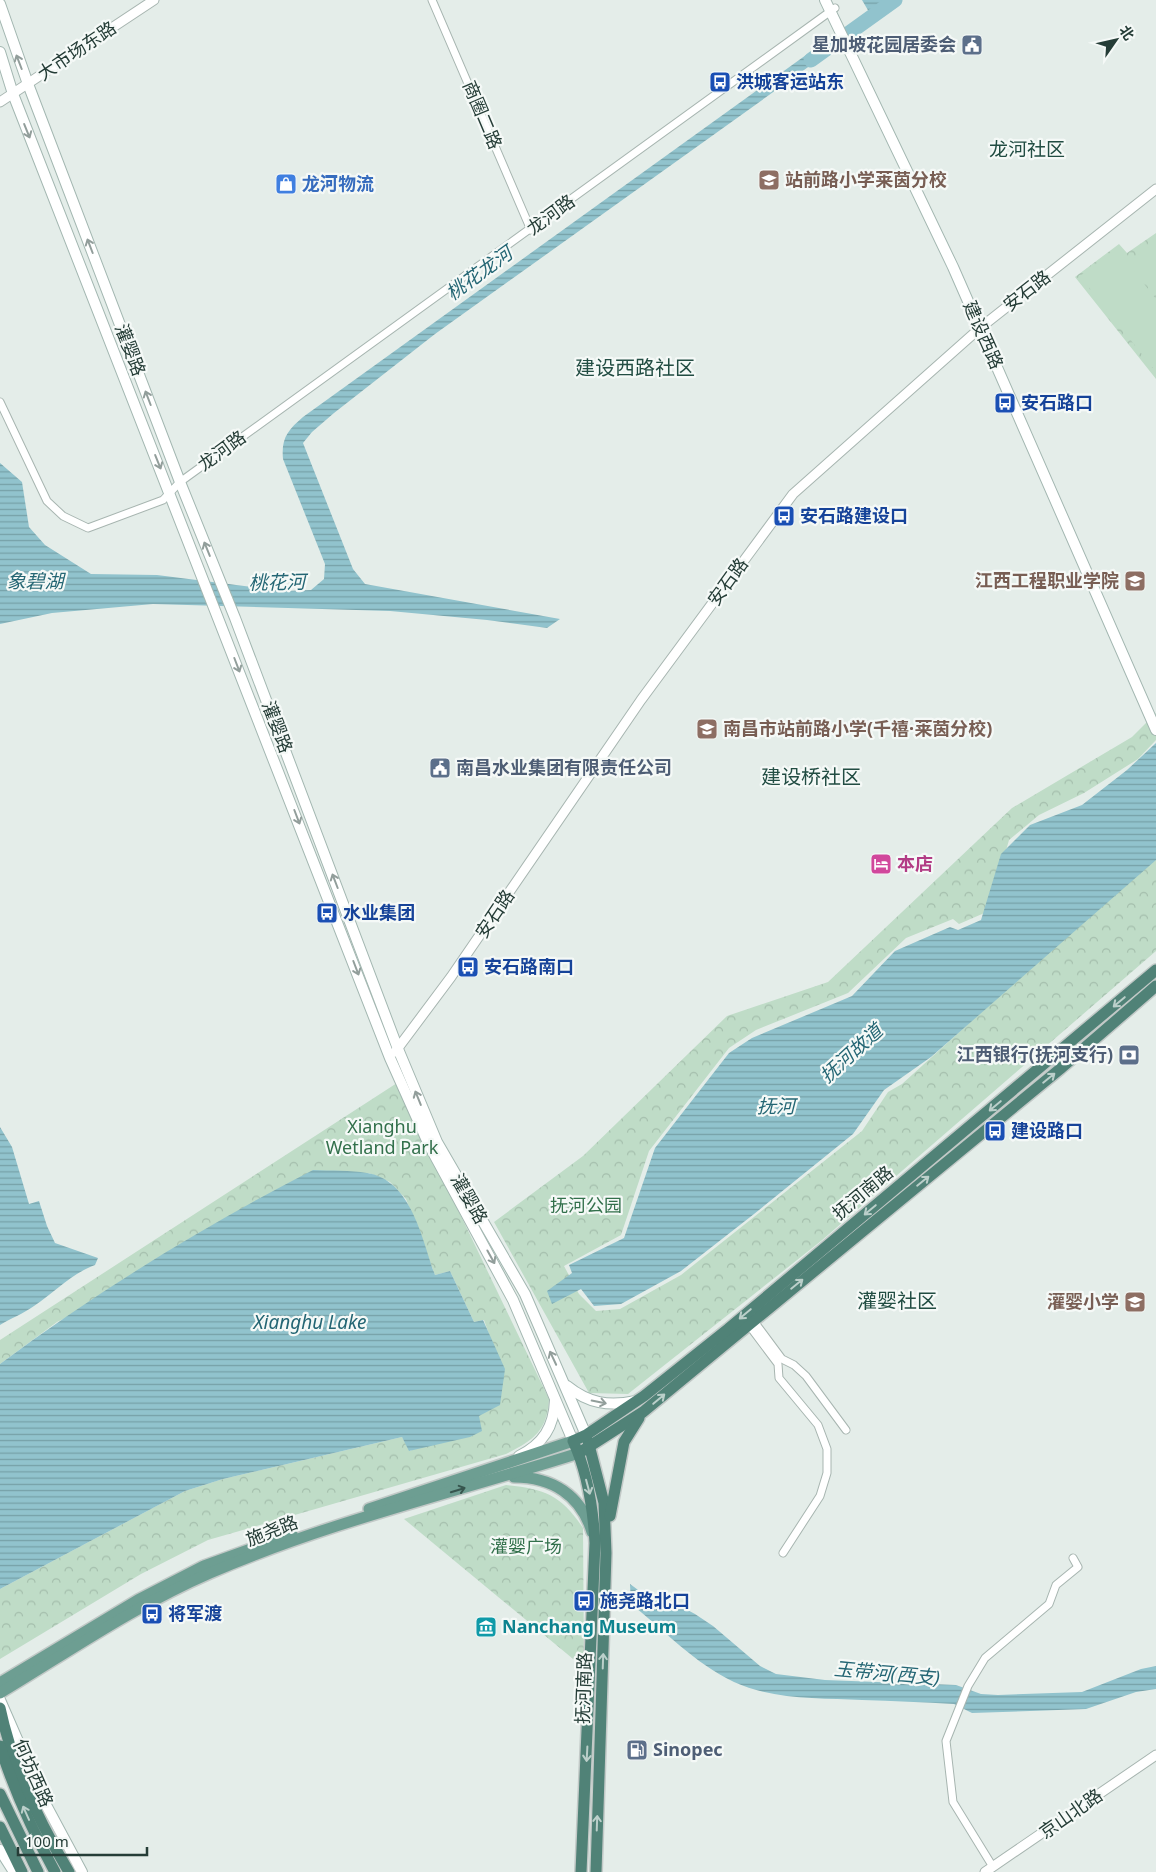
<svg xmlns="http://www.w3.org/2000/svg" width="1156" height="1872" font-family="'Noto Sans','Noto Sans SC',sans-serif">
  <defs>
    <pattern id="forest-crowns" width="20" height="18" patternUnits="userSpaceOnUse" patternTransform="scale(1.25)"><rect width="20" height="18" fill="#bfdcc7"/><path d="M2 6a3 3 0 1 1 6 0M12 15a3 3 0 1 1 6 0" fill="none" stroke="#a4beac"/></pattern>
    <pattern id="water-rules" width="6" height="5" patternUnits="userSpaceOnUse" patternTransform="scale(1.25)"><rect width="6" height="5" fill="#91c3cd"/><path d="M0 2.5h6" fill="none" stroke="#76a0a7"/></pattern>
  </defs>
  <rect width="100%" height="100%" fill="#e4ede9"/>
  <g fill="url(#forest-crowns)">
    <path d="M1156,233V379L1075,277L1119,244L1127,253Z"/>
    <path d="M1156,713V740L1138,759L1084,793L1039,815L1009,840L989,911L959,924L953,919L906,938L848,993L756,1030L729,1048L649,1151L621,1235L564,1266L579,1294L596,1311L620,1309L681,1275L862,1131L888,1092L902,1084L1156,854V951L821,1241L628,1394L589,1393L494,1222L583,1156L727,1016L828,982L1012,808L1132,737Z"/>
    <path d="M397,1083L549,1399C547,1431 534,1440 506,1454L208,1540L141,1574L0,1659V1589L166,1501L185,1491L223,1479L402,1437L410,1451L479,1416L490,1337L484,1320L474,1322L450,1271L435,1275L406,1199L390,1182L369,1173L57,1322L0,1364V1340Z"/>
    <path d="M506,1485C545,1489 561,1495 583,1528L584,1668L404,1519Z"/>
  </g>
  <g fill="#bfdcc7">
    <path d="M1156,242V294L1131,260Z"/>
    <path d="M1116,248L1156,299V372L1080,276Z"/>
  </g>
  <g fill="url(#water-rules)">
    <path d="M862,0H901L891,7L869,12Z"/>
    <path d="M839,45L435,334L334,413L312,432L303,443L353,569L365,584L560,619L547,628L487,620L390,611L153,604L52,613L0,624V463L22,482L29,527L45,545L91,574L157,575L285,591L311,590L324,579L325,564L283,459C281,438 288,430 303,417L806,55Z"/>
    <path d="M1156,743V860L931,1057L884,1090L853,1134L754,1214L681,1271L621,1304L594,1306L581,1289L552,1304L547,1291L572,1273L569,1265L624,1238L655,1148L729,1053L752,1038L852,996L895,951L950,927L958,930L981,920L1001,854L1030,825L1082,805L1127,770Z"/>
    <path d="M0,1127L12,1147L29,1204L39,1201L47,1226L55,1243L98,1258L95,1265C71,1274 55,1292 34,1306C23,1314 11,1318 0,1325Z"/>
    <path d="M313,1170C331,1171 350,1170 367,1173C412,1180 422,1240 435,1275L450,1271L474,1322L483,1320L505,1369L500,1405L479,1416L482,1431L470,1437L409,1451L402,1437L223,1479L185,1491L0,1589V1364C98,1291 204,1226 313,1170Z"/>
    <path d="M630,1584L649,1598L680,1606L695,1614L713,1626L760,1666L776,1674L825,1680L956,1685L981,1694L998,1695L1082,1692L1141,1669L1156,1666V1689L1136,1692L1086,1709L972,1713L954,1704C923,1702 893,1701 862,1700C820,1698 773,1700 734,1682C694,1663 665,1631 631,1604Z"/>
  </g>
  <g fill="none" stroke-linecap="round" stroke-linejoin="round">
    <g stroke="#91c3cd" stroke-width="15">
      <path d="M849,33L895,0"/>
      <path d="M811,60L836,42"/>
    </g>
    <g stroke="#a7b5b0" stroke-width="9">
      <g id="minor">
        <path d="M432,0L531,230"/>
        <path d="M0,402L47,501L63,516L88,528L163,500L180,482L835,8"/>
        <path d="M753,1320L782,1359L794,1365L806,1376L846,1430"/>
        <path d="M748,1324L778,1364L779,1378L818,1425L827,1449V1473L820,1496L783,1553"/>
        <path d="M993,1867L953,1802L946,1741L968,1686L985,1658L1049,1604L1056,1585L1078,1567L1073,1558"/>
      </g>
    </g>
    <g stroke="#a7b5b0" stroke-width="11">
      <g id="tertiary">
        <path d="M0,102L154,0"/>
        <path d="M395,1052L451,977L641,700L793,494L980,328L1156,189"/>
        <path d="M985,1872L1156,1755"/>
      </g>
    </g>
    <g stroke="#a3b7b1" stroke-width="12">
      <g id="secondary">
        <path d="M825,0L953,267L1156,730"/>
        <path d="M0,4L28,84L180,482L235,618L398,1049L437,1142L525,1294L586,1435"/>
        <path d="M0,52L13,94L390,1058L429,1145L513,1300L573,1441"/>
        <path d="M567,1386C588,1403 609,1407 635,1401"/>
        <path d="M519,1456C543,1444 554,1427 555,1400"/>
        <path d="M0,1700L45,1803L82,1872"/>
        <path d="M0,1850L14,1872"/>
      </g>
    </g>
    <g stroke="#c2c9c7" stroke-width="14">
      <g id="primary">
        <path d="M514,1477C552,1477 581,1495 592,1532"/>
        <path d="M369,1509L573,1441"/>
        <path d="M0,1683L138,1600L204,1566L292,1534"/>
        <path d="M0,1693C68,1652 136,1605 210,1573C328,1522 456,1492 579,1453"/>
      </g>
    </g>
    <g stroke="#c2c9c7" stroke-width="14">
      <g id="trunk">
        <path d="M588,1441L604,1503L606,1553L596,1872"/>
        <path d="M579,1453L643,1412L1060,1069L1156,986"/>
        <path d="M610,1516L624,1442L639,1418"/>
        <path d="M0,1708C12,1765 39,1822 69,1872"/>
        <path d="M0,1746C14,1790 33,1832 55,1872"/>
        <path d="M0,1794L38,1872"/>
        <path d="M0,1827L22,1872"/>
        <path d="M581,1872L595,1543C593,1508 588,1473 573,1441L586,1435L644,1396L728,1329L1156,970"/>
      </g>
    </g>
    <use href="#minor" stroke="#fff" stroke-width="7"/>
    <use href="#tertiary" stroke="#fff" stroke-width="9"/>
    <use href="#secondary" stroke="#fff" stroke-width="10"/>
    <use href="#primary" stroke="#6d9e92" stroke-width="11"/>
    <use href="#trunk" stroke="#508277" stroke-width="11"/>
  </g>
  <defs><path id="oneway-shaft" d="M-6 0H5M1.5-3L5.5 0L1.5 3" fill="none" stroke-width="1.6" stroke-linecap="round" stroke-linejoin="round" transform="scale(1.25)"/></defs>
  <g stroke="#929e9b">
    <use href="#oneway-shaft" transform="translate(19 62) rotate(-111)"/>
    <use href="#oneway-shaft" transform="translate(27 131) rotate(68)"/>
    <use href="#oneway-shaft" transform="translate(90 246) rotate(-111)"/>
    <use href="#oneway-shaft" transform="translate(148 398) rotate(-111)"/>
    <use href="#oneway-shaft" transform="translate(158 462) rotate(68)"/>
    <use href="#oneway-shaft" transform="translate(207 549) rotate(-112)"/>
    <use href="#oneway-shaft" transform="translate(237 665) rotate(69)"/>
    <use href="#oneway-shaft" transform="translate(297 817) rotate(69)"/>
    <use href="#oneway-shaft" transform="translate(335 881) rotate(-111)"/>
    <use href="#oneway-shaft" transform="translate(356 968) rotate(69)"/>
    <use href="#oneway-shaft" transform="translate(418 1098) rotate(-112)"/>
    <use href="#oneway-shaft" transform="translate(491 1257) rotate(61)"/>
    <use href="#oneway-shaft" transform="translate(553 1358) rotate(-115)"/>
    <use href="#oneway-shaft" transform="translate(599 1402) rotate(11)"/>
  </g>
  <g stroke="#bbcfca">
    <use href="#oneway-shaft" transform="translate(1119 1002) rotate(140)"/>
    <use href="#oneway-shaft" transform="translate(1049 1078) rotate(-39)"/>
    <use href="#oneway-shaft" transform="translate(995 1106) rotate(140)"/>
    <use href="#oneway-shaft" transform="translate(923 1181) rotate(-39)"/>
    <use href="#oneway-shaft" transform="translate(870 1210) rotate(140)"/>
    <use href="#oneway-shaft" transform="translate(797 1284) rotate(-39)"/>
    <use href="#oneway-shaft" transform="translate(745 1314) rotate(140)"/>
    <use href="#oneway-shaft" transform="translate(659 1399) rotate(-40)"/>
    <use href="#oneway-shaft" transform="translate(588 1487) rotate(75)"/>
    <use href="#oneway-shaft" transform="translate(603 1661) rotate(-88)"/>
    <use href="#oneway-shaft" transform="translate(587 1754) rotate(93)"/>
    <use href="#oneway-shaft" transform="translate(26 1813) rotate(-114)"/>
    <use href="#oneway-shaft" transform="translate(597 1823) rotate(-88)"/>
  </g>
  <use stroke="#37554e" href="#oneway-shaft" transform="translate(458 1490) rotate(-17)"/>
  <defs>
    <g id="civic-square" transform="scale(1.125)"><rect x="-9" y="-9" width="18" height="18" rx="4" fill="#5c6f8a" stroke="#f5f9f7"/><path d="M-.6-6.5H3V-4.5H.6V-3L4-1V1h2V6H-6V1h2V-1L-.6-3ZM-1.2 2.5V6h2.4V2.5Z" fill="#fff"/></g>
    <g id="bus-square" transform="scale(1.125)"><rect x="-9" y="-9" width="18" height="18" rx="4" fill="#1a4fb4" stroke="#f5f9f7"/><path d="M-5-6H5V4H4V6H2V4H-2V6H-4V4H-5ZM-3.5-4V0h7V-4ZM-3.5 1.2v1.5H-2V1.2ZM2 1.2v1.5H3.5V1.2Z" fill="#fff"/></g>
    <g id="school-square" transform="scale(1.125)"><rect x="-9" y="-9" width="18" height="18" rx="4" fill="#8d6e63" stroke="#f5f9f7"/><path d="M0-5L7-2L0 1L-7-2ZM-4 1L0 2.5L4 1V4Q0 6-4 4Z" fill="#fff"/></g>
    <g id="shop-square" transform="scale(1.125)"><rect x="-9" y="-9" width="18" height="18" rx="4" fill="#3f7fe0" stroke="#f5f9f7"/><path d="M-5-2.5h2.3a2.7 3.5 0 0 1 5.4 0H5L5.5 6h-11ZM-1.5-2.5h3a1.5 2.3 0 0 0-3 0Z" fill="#fff"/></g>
    <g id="university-square" transform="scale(1.125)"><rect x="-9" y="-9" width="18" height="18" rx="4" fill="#8d6e63" stroke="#f5f9f7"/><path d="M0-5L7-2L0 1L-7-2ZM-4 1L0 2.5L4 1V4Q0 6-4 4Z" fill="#fff"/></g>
    <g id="hotel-square" transform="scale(1.125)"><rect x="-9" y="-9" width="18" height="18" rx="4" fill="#d1479c" stroke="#f5f9f7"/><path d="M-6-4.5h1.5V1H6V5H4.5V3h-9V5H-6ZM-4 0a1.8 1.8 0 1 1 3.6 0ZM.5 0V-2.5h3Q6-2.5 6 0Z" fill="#fff"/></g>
    <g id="bank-square" transform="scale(1.125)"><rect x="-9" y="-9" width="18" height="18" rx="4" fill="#5c6f8a" stroke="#f5f9f7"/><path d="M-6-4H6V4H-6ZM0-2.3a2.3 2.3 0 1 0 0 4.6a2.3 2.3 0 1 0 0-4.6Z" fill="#fff"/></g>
    <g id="museum-square" transform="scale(1.125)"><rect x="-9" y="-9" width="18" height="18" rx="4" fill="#0f9aa8" stroke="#f5f9f7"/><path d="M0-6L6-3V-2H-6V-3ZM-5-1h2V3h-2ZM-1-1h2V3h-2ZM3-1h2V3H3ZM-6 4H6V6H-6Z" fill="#fff"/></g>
    <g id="fuel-square" transform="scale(1.125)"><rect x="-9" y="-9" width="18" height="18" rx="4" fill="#5c6f8a" stroke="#f5f9f7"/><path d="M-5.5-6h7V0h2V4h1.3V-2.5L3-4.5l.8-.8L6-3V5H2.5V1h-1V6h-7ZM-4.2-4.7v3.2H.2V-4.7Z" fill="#fff"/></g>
  </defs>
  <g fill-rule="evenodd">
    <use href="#civic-square" x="972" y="45"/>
    <use href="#bus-square" x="720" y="82"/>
    <use href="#school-square" x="769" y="180"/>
    <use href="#shop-square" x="286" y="184"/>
    <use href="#bus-square" x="1005" y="403"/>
    <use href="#bus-square" x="784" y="516"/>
    <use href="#university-square" x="1135" y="581"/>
    <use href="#school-square" x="707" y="729"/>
    <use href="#civic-square" x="440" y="768"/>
    <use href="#hotel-square" x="881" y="864"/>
    <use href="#bus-square" x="327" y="913"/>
    <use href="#bus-square" x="468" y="967"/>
    <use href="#bank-square" x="1129" y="1055"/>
    <use href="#bus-square" x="995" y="1131"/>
    <use href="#school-square" x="1135" y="1302"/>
    <use href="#bus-square" x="584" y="1601"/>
    <use href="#bus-square" x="152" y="1614"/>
    <use href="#museum-square" x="486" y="1627"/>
    <use href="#fuel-square" x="637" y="1750"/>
  </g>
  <g text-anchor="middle" stroke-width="4.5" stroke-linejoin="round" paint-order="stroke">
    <g font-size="18" font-weight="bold" fill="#4e5e75" stroke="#f5f9f7" text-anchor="end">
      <text x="956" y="51">星加坡花园居委会</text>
      <text x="456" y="774" text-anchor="start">南昌水业集团有限责任公司</text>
      <text x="1113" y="1061">江西银行(抚河支行)</text>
      <text x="653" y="1756" text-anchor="start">Sinopec</text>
    </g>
    <g font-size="18" fill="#253d37" stroke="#f5f9f7">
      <text transform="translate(77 51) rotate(-34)" y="6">大市场东路</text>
      <text transform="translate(482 115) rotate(67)" y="6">商圈二路</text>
      <text transform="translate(551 215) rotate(-36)" y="6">龙河路</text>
      <text transform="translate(1027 291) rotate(-38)" y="6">安石路</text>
      <text transform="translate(983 335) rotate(66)" y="6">建设西路</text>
      <text transform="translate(130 350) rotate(69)" y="6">灌婴路</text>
      <text transform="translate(222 451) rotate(-36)" y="6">龙河路</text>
      <text transform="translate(728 582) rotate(-54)" y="6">安石路</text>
      <text transform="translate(277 727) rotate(69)" y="6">灌婴路</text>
      <text transform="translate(495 914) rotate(-56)" y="6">安石路</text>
      <text transform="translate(863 1193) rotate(-40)" y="6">抚河南路</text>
      <text transform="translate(469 1199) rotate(60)" y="6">灌婴路</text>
      <text transform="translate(272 1531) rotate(-21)" y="6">施尧路</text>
      <text transform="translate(584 1688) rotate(-88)" y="6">抚河南路</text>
      <text transform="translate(33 1773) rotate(66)" y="6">何坊西路</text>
      <text transform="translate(1071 1814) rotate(-35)" y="6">京山北路</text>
    </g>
    <g font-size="18" font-weight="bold" fill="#164399" stroke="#f5f9f7" text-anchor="start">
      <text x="736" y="88">洪城客运站东</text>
      <text x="1021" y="409">安石路口</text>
      <text x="800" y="522">安石路建设口</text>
      <text x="343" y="919">水业集团</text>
      <text x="484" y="973">安石路南口</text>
      <text x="1011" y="1137">建设路口</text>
      <text x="600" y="1607">施尧路北口</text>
      <text x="168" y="1620">将军渡</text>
    </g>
    <g font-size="18" font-weight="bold" fill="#785e54" stroke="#f5f9f7" text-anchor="start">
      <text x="785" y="186">站前路小学莱茵分校</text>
      <text x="1119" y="587" text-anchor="end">江西工程职业学院</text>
      <text x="723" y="735">南昌市站前路小学(千禧·莱茵分校)</text>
      <text x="1119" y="1308" text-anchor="end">灌婴小学</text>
    </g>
    <g font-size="18" font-weight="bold" fill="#366cbe" stroke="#f5f9f7" text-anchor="start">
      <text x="302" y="190">龙河物流</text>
    </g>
    <g font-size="18" font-weight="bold" fill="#b23c85" stroke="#f5f9f7" text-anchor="start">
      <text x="897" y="870">本店</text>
    </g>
    <g font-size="18" fill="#32704b" stroke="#f5f9f7">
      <text x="382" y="1133">Xianghu<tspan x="382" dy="21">Wetland Park</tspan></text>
      <text x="586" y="1212">抚河公园</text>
      <text x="526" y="1553">灌婴广场</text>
    </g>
    <g font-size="18" font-weight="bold" fill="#0d838f" stroke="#f5f9f7" text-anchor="start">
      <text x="502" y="1633">Nanchang Museum</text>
    </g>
    <g font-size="19" fill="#224d43" stroke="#f5f9f7">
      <text x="1027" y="156">龙河社区</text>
    </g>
    <g font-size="19" font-style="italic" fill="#246674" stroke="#f5f9f7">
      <text transform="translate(479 273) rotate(-36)" y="7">桃花龙河</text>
      <text x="35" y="588">象碧湖</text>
      <text transform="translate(277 582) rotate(-1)" y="7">桃花河</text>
      <text transform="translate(851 1053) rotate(-42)" y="7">抚河故道</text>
      <text x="776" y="1113">抚河</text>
      <text x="310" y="1329">Xianghu Lake</text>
      <text transform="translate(887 1673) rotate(5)" y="7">玉带河(西支)</text>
    </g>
    <g font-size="20" fill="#224d43" stroke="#f5f9f7">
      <text x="635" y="375">建设西路社区</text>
      <text x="811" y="784">建设桥社区</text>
      <text x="897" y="1308">灌婴社区</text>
    </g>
  </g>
  <g transform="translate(1116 40) rotate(56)" stroke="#f5f9f7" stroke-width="4" paint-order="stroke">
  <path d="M0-4L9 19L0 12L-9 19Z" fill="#253d37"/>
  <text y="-8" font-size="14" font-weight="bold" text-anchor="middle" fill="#253d37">北</text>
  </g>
  <path d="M18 1847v8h129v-8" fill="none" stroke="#253d37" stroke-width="2.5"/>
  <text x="25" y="1847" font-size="15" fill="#253d37" stroke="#f5f9f7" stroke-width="4" paint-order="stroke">100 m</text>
</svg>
